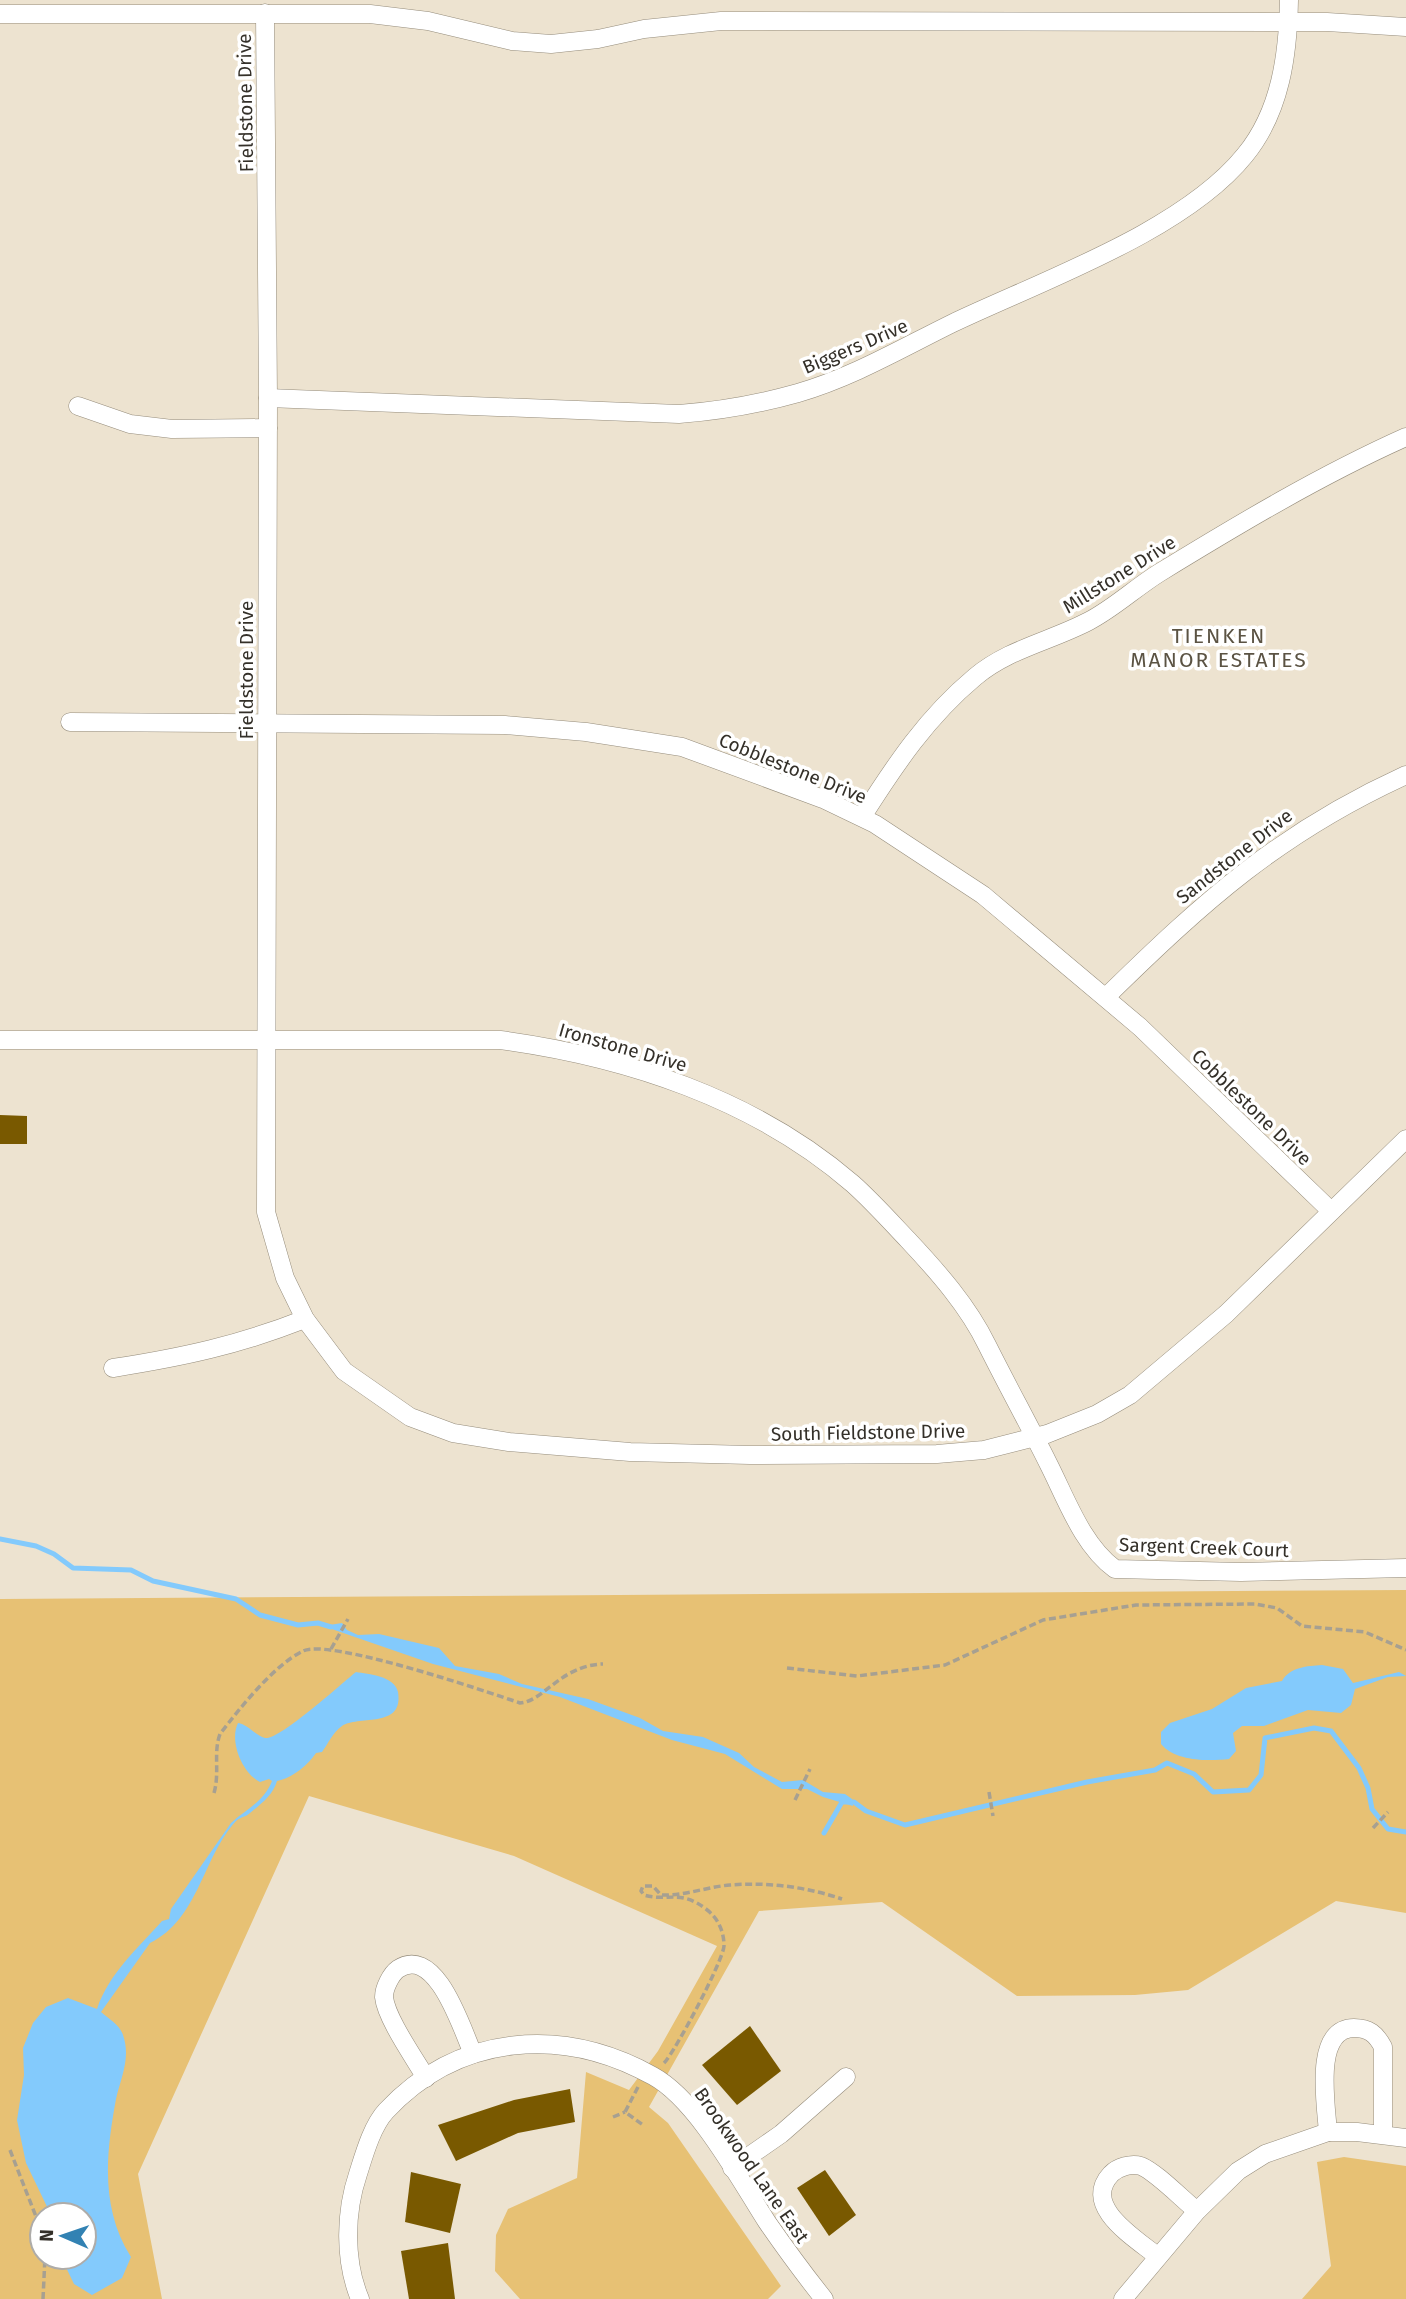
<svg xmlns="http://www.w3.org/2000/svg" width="1406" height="2299" font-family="'Fira Sans',sans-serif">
  <rect width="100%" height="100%" fill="#ede3d0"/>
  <g fill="#e7c174" fill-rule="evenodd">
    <path d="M1406,1590V1913L1336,1901L1188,1990L1135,1995L1017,1996L882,1902L759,1911L649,2107L668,2123L781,2286L768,2299H520L495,2271L496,2235L508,2209L577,2178L586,2072L629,2090L658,2051L717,1946L514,1856L309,1796L138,2174L162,2299H0V1599ZM42,2215H84V2257H42Z"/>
    <path d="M1344,2157L1406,2166V2299H1302L1331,2266L1317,2162Z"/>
  </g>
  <g fill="#83cafc">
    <path d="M342,1623L347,1630L358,1635L379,1634L439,1648L455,1666L499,1674L522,1684L588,1699L640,1718L663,1731L703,1737L739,1753L754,1767L782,1782L803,1780L823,1792L845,1794L852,1799L853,1806L823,1797L807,1789H782L725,1754L672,1740L560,1697L433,1664L323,1626Z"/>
    <path d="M1322,1665L1343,1669L1353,1683L1399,1672L1406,1676L1388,1677L1355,1689L1351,1705L1341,1713L1308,1710L1264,1726H1242L1233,1733L1236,1751L1229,1759C1209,1761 1176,1762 1161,1744V1732L1170,1723L1212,1709L1246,1688L1282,1681C1290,1667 1307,1666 1322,1665Z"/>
    <path d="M356,1672C368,1674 395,1676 398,1692C404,1729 359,1715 342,1726C333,1732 328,1744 322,1752L316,1753C307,1766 292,1778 277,1781C273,1795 261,1804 250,1813C246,1817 240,1817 236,1821C202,1858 199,1919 150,1943L101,2012C109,2019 120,2025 123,2035C131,2058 121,2077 116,2099C106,2153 100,2208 131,2257L122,2278L92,2295L74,2284L61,2257H84V2215H51L26,2163L17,2120L24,2075L23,2048L33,2023L46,2007L68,1998L97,2009C109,1973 139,1947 162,1921L169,1919L171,1909L231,1823C246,1809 263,1803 272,1781L269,1779L260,1782C242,1773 229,1741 238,1723C247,1724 255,1735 265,1738C279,1741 343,1682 356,1672Z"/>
  </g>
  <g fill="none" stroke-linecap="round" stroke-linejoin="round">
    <g stroke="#83cafc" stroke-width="5">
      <path d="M0,1539L36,1546L54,1554L73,1568L131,1570L153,1581L236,1599L260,1615L298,1625L318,1623L331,1627"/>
      <path d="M824,1833L842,1802H854L866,1811L905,1825L1087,1782L1155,1770L1167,1763L1194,1774L1213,1792L1249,1790L1261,1775L1265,1738L1314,1728L1331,1731L1359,1768L1368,1788L1372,1809L1388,1829L1406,1832"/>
    </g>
  </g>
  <g fill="#795900">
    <path d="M0,1115L27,1116V1144H0Z"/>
    <path d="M750,2026L781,2071L737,2105L702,2065Z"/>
    <path d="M570,2089L575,2122L518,2133L456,2161L438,2125L514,2100Z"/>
    <path d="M825,2170L856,2215L829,2236L797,2188Z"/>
    <path d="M411,2172L461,2184L450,2233L405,2222Z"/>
    <path d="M448,2243L455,2299H409L401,2251Z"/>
  </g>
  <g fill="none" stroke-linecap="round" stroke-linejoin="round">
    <g stroke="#958c7b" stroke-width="19">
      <g id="street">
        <path d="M265,13L268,398L266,1212L285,1278L305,1319L344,1371L410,1417L453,1433L509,1442L630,1452L750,1455L937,1454L984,1450L1047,1434L1097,1414L1130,1395L1226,1314L1406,1139"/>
        <path d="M0,14H370L428,21L512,41L551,44L598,39L644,29L721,21L1327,22L1406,27"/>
        <path d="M268,398L679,414C719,411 759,404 798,393C853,377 902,348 953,323C1041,281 1184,231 1245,155C1281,111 1288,54 1289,0"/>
        <path d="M78,406L130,424L172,429L268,428"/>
        <path d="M70,722L505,725L586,732L682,747L823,799L875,824L983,895L1140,1027L1331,1211"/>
        <path d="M862,817C895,765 927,717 975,677C1008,649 1051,641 1089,621C1114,608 1135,588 1159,573C1239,524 1321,475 1406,437"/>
        <path d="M1106,997C1204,901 1279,833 1406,775"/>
        <path d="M0,1040H500C626,1057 755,1099 853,1184C872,1201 890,1221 908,1240C938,1272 968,1306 987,1345C1007,1385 1028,1423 1048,1463C1066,1498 1082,1545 1115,1569L1241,1572L1406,1568"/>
        <path d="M113,1368C183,1357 239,1345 305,1319"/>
        <path d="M426,2078C415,2059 386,2018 384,1997C384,1988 391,1974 398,1969C436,1944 462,2029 473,2054"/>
        <path d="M1328,2132C1326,2104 1313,2028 1354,2028C1369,2028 1376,2034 1383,2047V2134"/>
        <path d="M732,2168L781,2134L846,2077"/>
        <path d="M1157,2256C1135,2238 1081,2206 1111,2174C1118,2167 1131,2163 1141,2166C1156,2172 1183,2200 1197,2211"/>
        <path d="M360,2299C344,2261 345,2212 358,2174C364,2155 372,2126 386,2111C459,2033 563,2026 653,2076C697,2100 740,2180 767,2222C785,2248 804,2274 824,2299"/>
        <path d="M1123,2299L1197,2211L1238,2171L1265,2154L1328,2132H1357L1406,2138"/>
      </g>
    </g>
    <g stroke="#a7a091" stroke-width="3.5" stroke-dasharray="7 3.5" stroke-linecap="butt">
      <path d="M331,1649L348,1619"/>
      <path d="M787,1668L857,1676L945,1665L1043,1620L1136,1605L1255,1604L1277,1608L1302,1626L1365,1632L1406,1650"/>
      <path d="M989,1792L993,1816"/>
      <path d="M214,1793C220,1772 213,1753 220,1734C240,1708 274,1665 303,1651C329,1638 485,1691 520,1703C543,1702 561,1665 603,1664"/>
      <path d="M795,1800L810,1769"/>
      <path d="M1373,1828L1388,1812"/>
      <path d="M664,2063C675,2052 723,1961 724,1946C724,1931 718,1918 706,1909C680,1889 668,1902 644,1895L641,1891L643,1886H653L661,1895C685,1896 706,1887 730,1885C769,1882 806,1887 842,1899"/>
      <path d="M638,2087L625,2112L643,2125"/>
      <path d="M613,2117L625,2112"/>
      <path d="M10,2150L42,2232"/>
      <path d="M43,2299L45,2257"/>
    </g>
    <use href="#street" stroke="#fff" stroke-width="18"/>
  </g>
  <g text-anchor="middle" stroke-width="7" stroke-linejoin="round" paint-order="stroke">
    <g font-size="19" fill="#343029" stroke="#fff">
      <text transform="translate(245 103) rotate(-91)" y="7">Fieldstone Drive</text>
      <text transform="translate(855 346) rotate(-23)" y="7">Biggers Drive</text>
      <text transform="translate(1119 574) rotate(-32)" y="7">Millstone Drive</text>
      <text transform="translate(246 670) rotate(-90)" y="7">Fieldstone Drive</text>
      <text transform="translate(793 768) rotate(22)" y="7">Cobblestone Drive</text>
      <text transform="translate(1234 856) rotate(-38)" y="7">Sandstone Drive</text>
      <text transform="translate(623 1047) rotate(16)" y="7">Ironstone Drive</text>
      <text transform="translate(1252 1107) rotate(44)" y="7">Cobblestone Drive</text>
      <text transform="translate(868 1432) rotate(-1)" y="7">South Fieldstone Drive</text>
      <text transform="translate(1204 1547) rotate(2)" y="7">Sargent Creek Court</text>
      <text transform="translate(752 2165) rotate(55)" y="7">Brookwood Lane East</text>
    </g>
    <g font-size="21" letter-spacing="2" fill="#5b5343" stroke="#fff">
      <text x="1219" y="643">TIENKEN<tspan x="1219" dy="24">MANOR ESTATES</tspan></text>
    </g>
  </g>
  <g transform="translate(63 2236) rotate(272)"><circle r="33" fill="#ffffff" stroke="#aeaca9" stroke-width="2"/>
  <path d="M0-5L12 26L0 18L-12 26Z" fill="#3282b3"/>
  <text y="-10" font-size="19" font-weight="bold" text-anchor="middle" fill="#343029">N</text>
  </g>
</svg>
